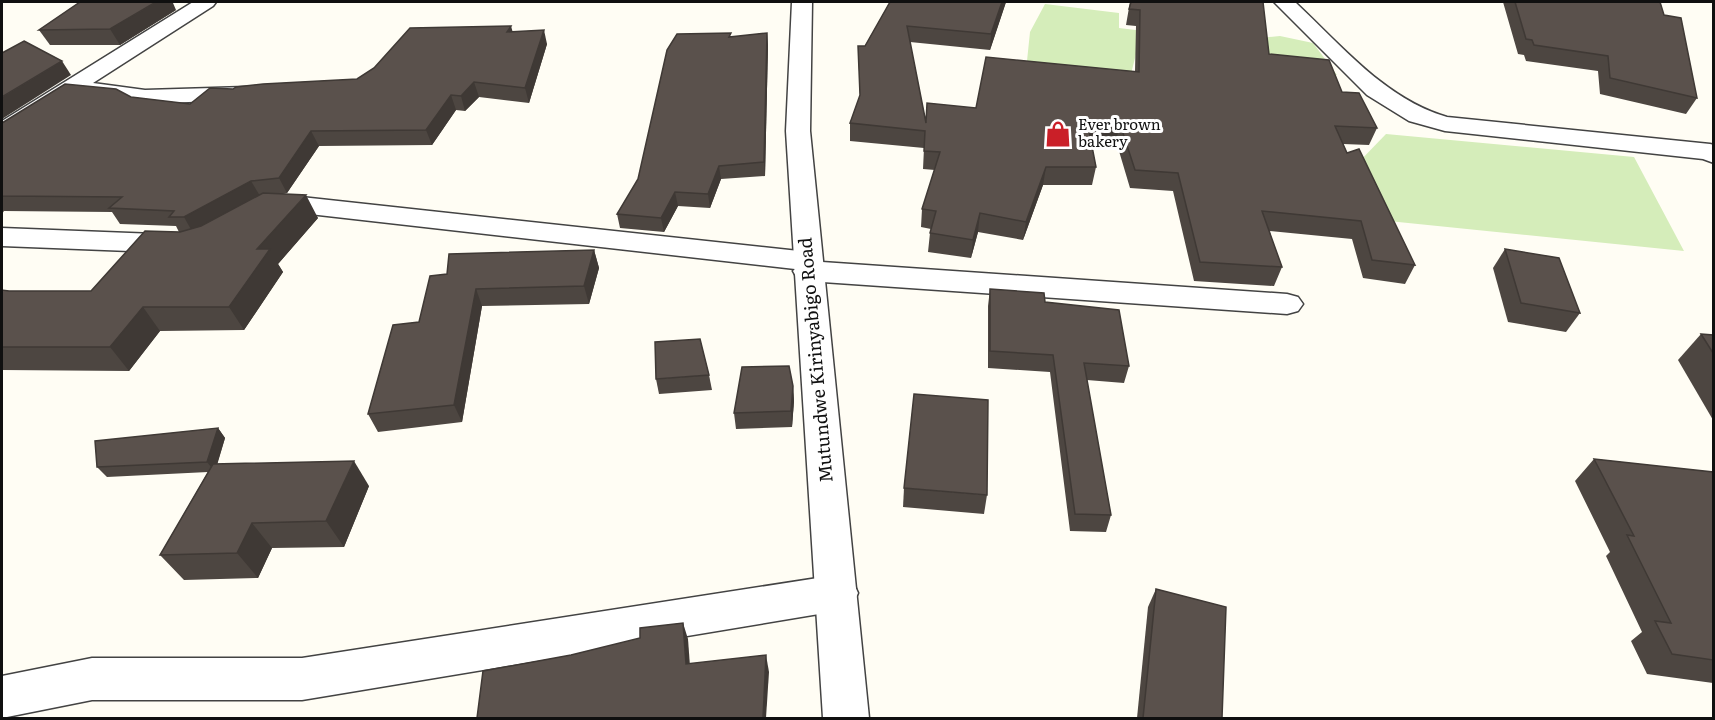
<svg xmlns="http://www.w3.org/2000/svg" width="1715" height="720" font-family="Literata,serif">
  <rect width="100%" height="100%" fill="#fffdf4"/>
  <g fill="#d5edba">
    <path d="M1045,4L1119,13V28L1226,41L1280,36L1313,43L1337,75L1136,54L1130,78L1072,75L1027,61L1030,32Z"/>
    <path d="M1386,134L1634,157L1684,251L1359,218L1356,165Z"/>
  </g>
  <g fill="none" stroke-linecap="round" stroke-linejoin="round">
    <g stroke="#434343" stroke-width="3">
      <g id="minor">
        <path d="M193,2H216L213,6L93,83L145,90L246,87L254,89L258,94L254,99L145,104L76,94L11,136L2,138V121Z"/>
        <path d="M1274,2H1295C1341,45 1385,99 1447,117L1710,144L1714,145V163L1703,159L1445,131L1409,121L1367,95Z"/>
        <path d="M283,195L808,252L818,254L822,262L1287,294L1298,297L1303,304L1298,311L1287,314L808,281L797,278L793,271L795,269L283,211L268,214L258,212L254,206L258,200Z"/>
        <path d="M2,228L181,235L191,238L195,244L191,250L181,253L2,246Z"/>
        <path d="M837,575L852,580L858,593L852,606L837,611L302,700H92L2,718V676L92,658H302Z"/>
      </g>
    </g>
    <g stroke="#434343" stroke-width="3">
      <path id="tertiary" d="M792,2H812L810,131L869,718H823L786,131Z"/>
    </g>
    <use href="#minor" fill="#fff" fill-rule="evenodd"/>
    <use href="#tertiary" fill="#fff" fill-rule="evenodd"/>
  </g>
  <g fill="#4d4641">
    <path d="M890,2H1006L990,50L910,42L926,122L976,108L1135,72L1136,26L1126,25L1130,2L1269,54L1342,92L1377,128L1369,145L1343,144L1347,153L1415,265L1405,284L1363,278L1352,239L1269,231L1282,267L1274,286L1194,281L1173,191L1130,188L1116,141L1092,147L1096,167L1092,185H1043L1023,240L978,232L971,258L928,252L930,233L931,229L921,227L922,209L935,170L923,169L924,148L850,141V123L860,97L858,46H865Z"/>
    <path d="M1503,2H1660L1664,15L1697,98L1686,114L1600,94L1598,71L1526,61L1524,55L1518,54Z"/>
    <path d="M176,10L120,45H50L39,30Z"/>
    <path d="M513,31L547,44L529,103L479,97L465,111L456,110L432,145L319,146L287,193L282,194L318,218L278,264L283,272L244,330L160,331L129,371L2,370V290L9,291H91L179,232L176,226L120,224L112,212L4,211L2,214V123L131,97L190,104L233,89L357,79Z"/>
    <path d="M767,33L768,46L765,176L721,179L710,208L678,206L664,232L620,228L617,214L731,37Z"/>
    <path d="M1505,249L1580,313L1566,332L1508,322L1493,268Z"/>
    <path d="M594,250L599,268L589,304L482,306L462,422L378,432L368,414L419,322L447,274Z"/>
    <path d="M990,289L1045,302L1129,366L1124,383L1087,380L1111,515L1106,532L1070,531L1050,372L988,368V306Z"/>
    <path d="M1701,334L1713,335V420L1678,360Z"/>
    <path d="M709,375L712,390L659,394L656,379Z"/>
    <path d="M793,386L794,401L792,427L736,429L734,413Z"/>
    <path d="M218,428L225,438L217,464L369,486L344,547L272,548L258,578L184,580L160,555L208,472L107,477L97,467Z"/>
    <path d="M1594,459L1713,472V683L1647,674L1631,641L1642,632L1606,556L1610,552L1575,481Z"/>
    <path d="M904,488L987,495L984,514L903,507Z"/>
    <path d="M1156,589L1222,718H1137L1148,607Z"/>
  </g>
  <g fill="#3f3935">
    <path d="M156,2H174L173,3L176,10L120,45L110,29Z"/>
    <path d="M1002,2H1006L990,50L991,34Z"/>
    <path d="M511,26L515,40L507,32Z"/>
    <path d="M544,30L547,44L529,103L525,88Z"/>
    <path d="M767,33L768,46L765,176L764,162Z"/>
    <path d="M62,61L71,75L2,119V97Z"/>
    <path d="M474,82L479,97L465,111L461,96Z"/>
    <path d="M451,95L456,110L432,145L426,130Z"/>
    <path d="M1120,124L1116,141L1086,148L1089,131Z"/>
    <path d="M311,131L319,146L287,193L279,178Z"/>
    <path d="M719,166L721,179L710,208L708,194Z"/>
    <path d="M1046,167L1043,185L1023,240L1026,222Z"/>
    <path d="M251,181L260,196L193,233L184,217Z"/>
    <path d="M675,192L678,206L664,232L661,218Z"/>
    <path d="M306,195L318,218L278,264L283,272L244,330L229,307L257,249Z"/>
    <path d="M980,213L978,232L971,258L973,240Z"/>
    <path d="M594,250L599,268L589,304L584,286Z"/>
    <path d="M476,289L482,306L462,422L454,405Z"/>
    <path d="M143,307L160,331L129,371L110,347Z"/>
    <path d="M793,386L794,401L792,427L791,411Z"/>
    <path d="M218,428L225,438L215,472L207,462Z"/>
    <path d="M354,461L369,486L344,547L326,521Z"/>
    <path d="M252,523L272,548L258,578L237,553Z"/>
    <path d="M683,623L688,639L691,680L686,664Z"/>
    <path d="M766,655L769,672L766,718H763Z"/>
  </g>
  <g fill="#5a514c" stroke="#3f3935" stroke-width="1.5">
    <path d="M80,2H156L110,29L39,30Z"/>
    <path d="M890,2H1002L991,34L907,26L926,123L927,103L976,108L986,57L1139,72L1140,10L1129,9L1131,2H1263L1269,54L1329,60L1342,92L1359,93L1377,128L1335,126L1347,153L1359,149L1415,265L1372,260L1361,221L1262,211L1282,267L1200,262L1178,173L1135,170L1120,124L1089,131L1096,167H1046L1026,222L980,213L973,240L930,233L936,211L922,209L940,152L924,151L925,131L850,123L860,95L858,46H865Z"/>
    <path d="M1515,2H1660L1664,15L1681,18L1697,98L1610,78L1608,56L1534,45L1532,40L1526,39Z"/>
    <path d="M511,26L507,32L544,30L525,88L474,82L461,96L451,95L426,130L311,131L279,178L251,181L184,217H169L174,211L109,208L122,197L2,196V123L65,84L116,89L131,97L190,104L210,88L233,89L236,87L263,84L357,79L374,68L410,28Z"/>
    <path d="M731,33L729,37L767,33L764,162L719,166L708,194L675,192L661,218L617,214L638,179L667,50L677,34Z"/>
    <path d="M24,41L62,61L2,97V53Z"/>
    <path d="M263,193L306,195L257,249H270L229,307H143L110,347H2V290L9,291H91L145,231L180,232L201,226Z"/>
    <path d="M1505,249L1559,258L1580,313L1521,303Z"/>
    <path d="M594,250L584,286L476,289L454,405L368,414L393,325L419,322L430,276L447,274L449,254Z"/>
    <path d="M990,289L1044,293L1045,302L1119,310L1129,366L1084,363L1111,515L1075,514L1053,355L990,351Z"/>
    <path d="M1701,334L1713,335V353Z"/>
    <path d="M700,339L709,375L656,379L655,342Z"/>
    <path d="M789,366L793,386L791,411L734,413L742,367Z"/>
    <path d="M914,394L988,400L987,495L904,488Z"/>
    <path d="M218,428L207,462L97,467L95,441Z"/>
    <path d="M1594,459L1713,472V660L1672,654L1655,621L1671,623L1627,535L1634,536Z"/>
    <path d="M354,461L326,521L252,523L237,553L160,555L213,464Z"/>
    <path d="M1156,589L1226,607L1222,718H1143Z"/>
    <path d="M683,623L686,664L766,655L763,718H477L483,671L571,655L640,638V628Z"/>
  </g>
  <defs>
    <g id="shop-bare" transform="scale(2.07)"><path d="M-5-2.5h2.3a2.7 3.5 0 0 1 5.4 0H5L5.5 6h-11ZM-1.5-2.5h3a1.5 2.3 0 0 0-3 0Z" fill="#ca1f28" stroke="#fff" stroke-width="2.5" paint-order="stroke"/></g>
  </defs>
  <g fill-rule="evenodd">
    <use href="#shop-bare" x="1058" y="134"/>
  </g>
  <g text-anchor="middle" stroke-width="6" stroke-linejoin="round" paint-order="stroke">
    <g font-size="15" fill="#101010" stroke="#fff" text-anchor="start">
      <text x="1078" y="130">Ever brown<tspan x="1078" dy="17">bakery</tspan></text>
    </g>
    <g font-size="18" fill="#101010" stroke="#fff">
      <text transform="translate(816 360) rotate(-95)" y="6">Mutundwe Kirinyabigo Road</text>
    </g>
  </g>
  <rect width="1715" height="720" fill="none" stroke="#101010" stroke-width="6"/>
</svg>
